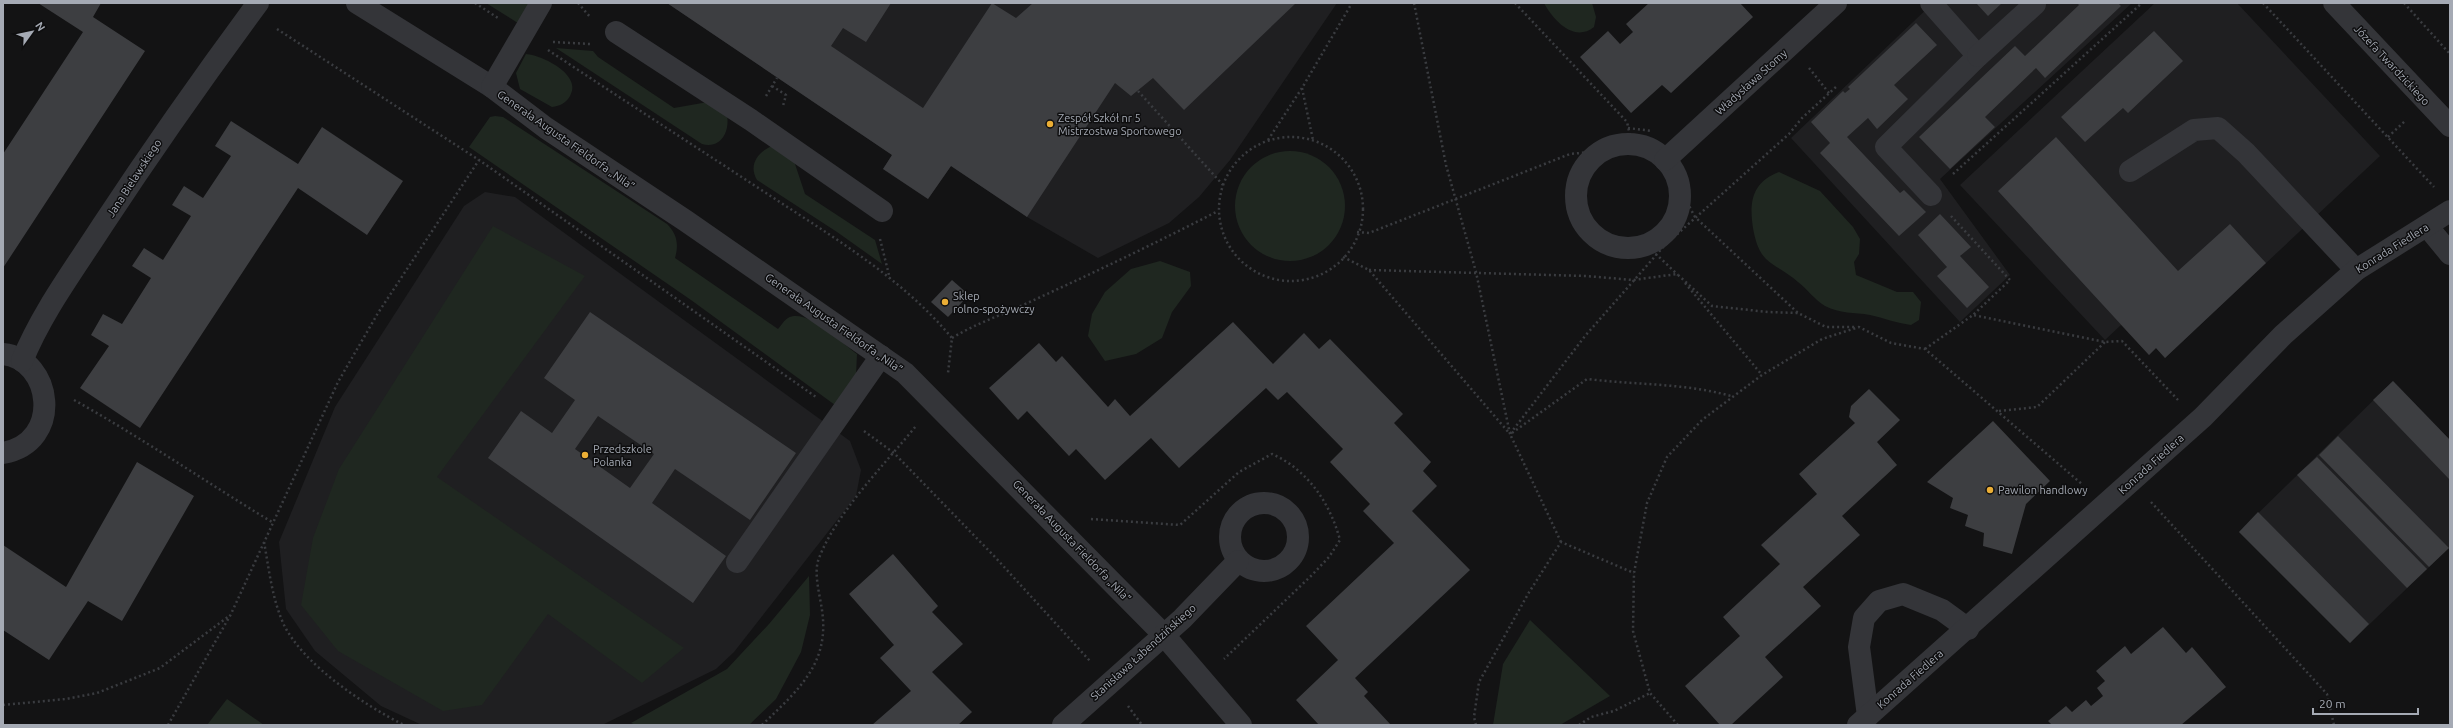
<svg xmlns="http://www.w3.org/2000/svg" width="2453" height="728" font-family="Ubuntu,sans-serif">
  <rect width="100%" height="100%" fill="#131314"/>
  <g fill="#1f1f21">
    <path d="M667,3H1337L1230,160L1199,197L1169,223L1098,258L1027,217L951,166L928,199L883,169L892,155Z"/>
    <path d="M1933,3H2132L1940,179L2010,275L1960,322L1791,138Z"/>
    <path d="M2155,3H2237L2380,156L2165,358L2156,348L2149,355L2121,325L2105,340L1960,185Z"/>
    <path d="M485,192L515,197L850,441L861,470L856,496L734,652L716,669L602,725H422L381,706L315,651L286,609L279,542L335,407L464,206Z"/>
    <path d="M2393,381L2450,440V547L2350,643L2239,532Z"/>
  </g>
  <g fill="#1f2720">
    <path d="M486,3H533L521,25Z"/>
    <path d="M1544,3H1592L1596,17L1594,27C1574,43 1553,20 1544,3Z"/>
    <path d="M556,48L593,51L598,57L674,108L708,102L727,115C730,132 721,149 702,144Z"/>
    <path d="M526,54C542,55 583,75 570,96C566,103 560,106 552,107L520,89L516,73Z"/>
    <path d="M495,116L503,117L667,224C677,234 679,244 675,258L778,329C781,326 784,320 788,318C806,307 843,344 857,354L856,375L835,405L691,300L469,147L490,117Z"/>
    <path d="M772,146L794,161L805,194L875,240L882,264L837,232L757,180C748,165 758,152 772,146Z"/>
    <circle cx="1290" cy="206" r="55"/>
    <path d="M1779,172L1820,191L1853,227L1860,239L1859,254L1854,262L1856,275L1897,292H1913L1921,302L1919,320L1911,325C1896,323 1884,318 1870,315C1854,312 1840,314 1825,306C1815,300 1807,289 1798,282C1788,273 1775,267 1766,259C1758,251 1755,239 1753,228C1749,202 1752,182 1779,172Z"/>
    <path d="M493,226L585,276L437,477L684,648L642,683L548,614L482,705L443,711L338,651L301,605L313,538L339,469Z"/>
    <path d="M1160,261L1190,272L1191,286L1172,312L1162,338L1136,354L1105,361L1088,336L1092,314L1105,292L1131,269Z"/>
    <path d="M809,576L810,615L801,652L776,699L749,725H636L631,723L727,669L769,624Z"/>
    <path d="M1530,620L1610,696L1560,725H1493L1503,664Z"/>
    <path d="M227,699L264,725H207Z"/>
  </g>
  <g fill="#3d3e41" fill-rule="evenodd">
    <path d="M38,3H101L93,17L145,51L3,268V154L83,32Z"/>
    <path d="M667,3H891L866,42L843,28L831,46L923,108L992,3L1016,18L1033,3H1296L1184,110L1153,78L1131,96L1115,83L1027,217L951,166L928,199L883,169L892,155Z"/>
    <path d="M1649,3H1740L1753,17L1671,93L1662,85L1631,113L1580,57L1608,31L1620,44L1633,32L1626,24Z"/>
    <path d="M1976,3H2002L1988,16Z"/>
    <path d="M2077,3H2118L2121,6L2045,78L2036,68L1985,117L1995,127L1950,169L1919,137L2015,46L2025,56L2079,5Z"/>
    <path d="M1916,23L1937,45L1894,85L1908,99L1877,129L1868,118L1847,137L1900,193L1904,190L1926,212L1899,236L1820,153L1830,143L1811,122L1843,91L1845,93L1850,89L1848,87Z"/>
    <path d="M2154,31L2183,61L2128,113L2123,108L2085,142L2061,117Z"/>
    <path d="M231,121L298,164L322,127L403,181L367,235L298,188L140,428L80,388L109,346L91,335L103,314L122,324L151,278L132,266L144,248L163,260L191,216L172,205L184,186L203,198L231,156L215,146Z"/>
    <path d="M2056,137L2178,271L2230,224L2266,263L2165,358L2156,348L2149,355L1998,191Z"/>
    <path d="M1940,214L1971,247L1960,256L1989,287L1967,308L1937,276L1947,267L1918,235Z"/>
    <path d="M952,280L969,295L948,317L931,302Z"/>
    <path d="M590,312L796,453L750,520L675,469L652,503L726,556L693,603L488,458L521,411L552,433L575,400L544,378ZM598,416L654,454L630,488L575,449Z"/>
    <path d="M1233,322L1273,364L1304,333L1319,349L1330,339L1403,414L1394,423L1431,462L1423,471L1437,486L1412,511L1470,570L1355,678L1368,692L1364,696L1391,725H1319L1296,700L1338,660L1306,626L1394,543L1363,511L1370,504L1330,462L1343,449L1287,392L1278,400L1266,388L1179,468L1151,438L1105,480L1076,449L1069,456L1027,411L1018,420L989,388L1039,343L1056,362L1062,356L1108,407L1115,399L1130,416Z"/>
    <path d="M2393,381L2450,440V480L2373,400Z"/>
    <path d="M1869,389L1900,420L1877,442L1897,465L1842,516L1860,535L1803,587L1821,606L1765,657L1783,677L1731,725H1720L1685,686L1740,636L1723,617L1780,564L1761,545L1817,494L1799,474L1855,423L1849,417L1851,406Z"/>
    <path d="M1993,421L2050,481L2026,504L2012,554L1983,546L1984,533L1965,526L1968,515L1950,508L1953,498L1927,482Z"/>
    <path d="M2338,436L2449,548L2429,567L2319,455Z"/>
    <path d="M2317,457L2427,569L2407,588L2297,475Z"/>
    <path d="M137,462L194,496L122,621L88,601L49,660L3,630V545L66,587Z"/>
    <path d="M2258,512L2369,624L2350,643L2239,532Z"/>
    <path d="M893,554L938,606L932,612L963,644L932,672L972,712L958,725H872L911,691L880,658L894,645L849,594Z"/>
    <path d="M2163,627L2186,653L2192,647L2226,687L2181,725H2052L2048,721L2066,706L2072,712L2086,700L2091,706L2103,696L2097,688L2105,681L2096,671L2125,646L2131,654Z"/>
  </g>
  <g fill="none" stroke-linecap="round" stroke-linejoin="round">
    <g stroke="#3a3c40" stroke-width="2.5" stroke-dasharray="2 3" stroke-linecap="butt">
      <path d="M475,3L498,18"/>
      <path d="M578,3L591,18"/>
      <path d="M1414,3L1446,165L1476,272L1510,434"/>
      <path d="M1515,3L1627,122L1632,144"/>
      <path d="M2263,3L2434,187"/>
      <path d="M2404,3L2450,54"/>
      <path d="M277,29L479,160L816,397"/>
      <path d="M553,42L590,44"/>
      <path d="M548,50C620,98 693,145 766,193C831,236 901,277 952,338L948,373"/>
      <path d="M1809,68L1829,93"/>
      <path d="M772,86L786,95L783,106"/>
      <path d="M1302,88L1313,140"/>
      <path d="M1138,91L1223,185"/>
      <path d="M766,96L777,78"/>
      <path d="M1628,128L1652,131"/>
      <path d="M2388,137L2405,121"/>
      <circle cx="1291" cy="209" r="72"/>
      <path d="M1268,140L1302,88L1352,3"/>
      <path d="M1953,174L2142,3"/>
      <path d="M1680,189L1695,217L1798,313L1826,327H1856"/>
      <path d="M1951,216L2010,280L1973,315"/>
      <path d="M1357,232L1369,233L1570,154L1601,151"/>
      <path d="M880,239L890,279"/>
      <path d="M1642,247L1657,255L1678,275"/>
      <path d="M1343,257L1369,270L1510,434"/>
      <path d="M1369,270L1586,276L1633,280L1677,274L1712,306L1768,312L1798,313"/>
      <path d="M1685,283L1762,375"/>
      <path d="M952,338C975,324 999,316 1023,305C1089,275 1154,244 1218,211"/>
      <path d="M1925,349L1973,315L2105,342L2122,341L2178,400"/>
      <path d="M74,400C142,438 206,482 272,522"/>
      <path d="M1999,411L2037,407L2105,342"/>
      <path d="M864,431L894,453L995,557L1090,661"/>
      <path d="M1512,433L1587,379C1636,385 1684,383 1731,396"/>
      <path d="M2151,502L2327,694L2334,725"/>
      <path d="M1091,519L1180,525L1239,472L1272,454C1308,470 1330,503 1340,540L1329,557L1312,575L1224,659"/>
      <path d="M264,542C269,569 272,599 284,625C304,665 364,705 404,725"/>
      <path d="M1561,542L1510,434L1585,336L1665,245L1789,134L1802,118L1837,86"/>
      <path d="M3,705L66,699L97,693L130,680L160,668L229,616"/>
      <path d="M1128,706L1142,725"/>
      <path d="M168,725L231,614L338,382L378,313L479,160"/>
      <path d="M762,725C798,690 830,664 822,610C820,596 814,575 818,561C834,515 885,464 916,426"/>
      <path d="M1476,725L1474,717L1479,682L1528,594L1561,542L1634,573"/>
      <path d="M1579,725L1591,717L1614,711L1650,693"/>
      <path d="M1678,725L1650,693L1633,631L1634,573L1647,503L1667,457L1702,420L1762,375L1822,339L1859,327L1891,343L1925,349L2083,485"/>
    </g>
    <g stroke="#343539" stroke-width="22">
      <path d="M357,3L492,87L546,128L686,221L905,373L1163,634L1241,725"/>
      <path d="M1931,3L1978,56L1886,147L1931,195"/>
      <path d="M2334,3L2450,126"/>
      <path d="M616,32L751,120L882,211"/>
      <path d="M1978,56L2035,4"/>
      <path d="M492,87L541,3"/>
      <circle cx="1628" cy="196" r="52"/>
      <path d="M1665,160L1836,3"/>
      <path d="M2130,171L2194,130L2218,128L2246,153L2356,270"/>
      <path d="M2427,226L2450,254"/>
      <path d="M3,354C52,359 64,442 3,453"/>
      <path d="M22,361C42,312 73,271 102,226C152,150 204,76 258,3"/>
      <circle cx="1264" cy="537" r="34"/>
      <path d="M737,562L881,356"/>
      <path d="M1868,716L1859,647L1864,618L1879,601L1903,594L1942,610L1968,629"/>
      <path d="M1063,725L1182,619L1238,561"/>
      <path d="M1858,725L2203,417L2283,335L2356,270L2450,211"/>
    </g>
  </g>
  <g fill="#ebae35" stroke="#0e0e0f" stroke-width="1.5">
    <circle cx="1050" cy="124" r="4"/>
    <circle cx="945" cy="302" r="4"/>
    <circle cx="585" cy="455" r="4"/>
    <circle cx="1990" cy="490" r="4"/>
  </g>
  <g text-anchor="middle" stroke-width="3" stroke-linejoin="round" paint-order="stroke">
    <g font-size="11" fill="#a5aab4" stroke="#0e0e0f">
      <text transform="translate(2392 65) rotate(47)" y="4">Józefa Twardzickiego</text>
      <text transform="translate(1751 82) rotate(-42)" y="4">Władysława Stomy</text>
      <text transform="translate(566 140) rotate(35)" y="4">Generała Augusta Fieldorfa „Nila”</text>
      <text transform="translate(134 178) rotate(-57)" y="4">Jana Bielawskiego</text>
      <text transform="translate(2392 248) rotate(-32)" y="4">Konrada Fiedlera</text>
      <text transform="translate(834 323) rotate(35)" y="4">Generała Augusta Fieldorfa „Nila”</text>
      <text transform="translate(2151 464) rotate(-42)" y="4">Konrada Fiedlera</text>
      <text transform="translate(1072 541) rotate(46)" y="4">Generała Augusta Fieldorfa „Nila”</text>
      <text transform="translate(1143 652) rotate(-42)" y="4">Stanisława Łabendzińskiego</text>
      <text transform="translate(1910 679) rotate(-41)" y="4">Konrada Fiedlera</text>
    </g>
    <g font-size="11" fill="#a5aab4" stroke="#0e0e0f" text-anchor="start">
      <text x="1058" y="122">Zespół Szkół nr 5<tspan x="1058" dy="13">Mistrzostwa Sportowego</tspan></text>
      <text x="953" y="300">Sklep<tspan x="953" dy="13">rolno-spożywczy</tspan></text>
      <text x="593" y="453">Przedszkole<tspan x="593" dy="13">Polanka</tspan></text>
      <text x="1998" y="494">Pawilon handlowy</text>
    </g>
  </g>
  <rect width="2453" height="728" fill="none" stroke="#a5aab4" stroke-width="8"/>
  <g transform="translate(32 32) rotate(57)" stroke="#0e0e0f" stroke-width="3" paint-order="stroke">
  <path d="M0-3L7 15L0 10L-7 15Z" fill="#a5aab4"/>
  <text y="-6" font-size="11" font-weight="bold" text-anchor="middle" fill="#a5aab4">N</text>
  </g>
  <path d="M2313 708v6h105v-6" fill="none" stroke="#a5aab4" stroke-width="2"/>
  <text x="2319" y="708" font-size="12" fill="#a5aab4" stroke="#0e0e0f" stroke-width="3" paint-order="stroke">20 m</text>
</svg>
